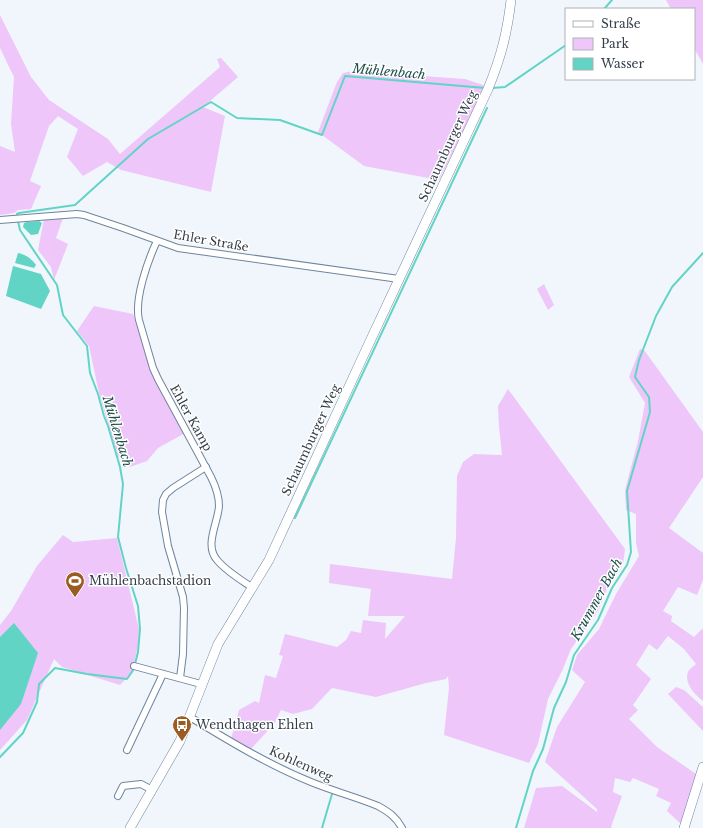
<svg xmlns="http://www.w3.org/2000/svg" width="703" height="828" font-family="'Libre Baskerville',serif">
  <rect width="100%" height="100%" fill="#f1f6fc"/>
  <g fill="#eec6fa">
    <path d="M666,0H703V64L694,48V9H671Z"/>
    <path d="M0,15L31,77L49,100L108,139L120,154L220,67L217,59L221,58L238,77L203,107L225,116L211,192L121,170L107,162L83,176L67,157L78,129L58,116L49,126L30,181L41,186L31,209L18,210L14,213L0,215V146L15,152L11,124L14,77L0,48Z"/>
    <path d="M353,71L465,79L483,85L484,89L439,180L364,166L318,132L337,82L343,73Z"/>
    <path d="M63,218L56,238L68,244L54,280L51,267L38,250L44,219Z"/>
    <path d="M544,284L554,305L548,310L537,289Z"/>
    <path d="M94,306L133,314L150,367L185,433L158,448L147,461L130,467L118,457L99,393L89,346L77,331Z"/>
    <path d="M640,349L644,350L703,432V477L669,528L703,553V580L697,595L678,587L663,611L672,616L671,621L694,637L703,628V701C695,695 682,682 689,670C691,668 694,666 696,664L684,649L668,636L657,650L649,644L636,665L651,679L633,705L638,710L629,719L657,747L696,774L681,824L667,811L671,803L656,796L659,789L633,778L630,782L615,778L613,792L622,796L611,827L612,828H524L536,788L562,786L597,812V809L545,762L557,727L585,682L572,670L577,655L599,629L616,594L639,556L636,543V514L626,510L625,490L638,441L645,403L629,377Z"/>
    <path d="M508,389L625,549L623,564L608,587L598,611L571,649L562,671L548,699L538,744L529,763L444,735L449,688L448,676L446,679L426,683L376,697L332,688L312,709L293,714L281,710L274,724L251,749L231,739L239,710L255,701L259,703L265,675L276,678L283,656L279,655L285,634L337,647L346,640L351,631L361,633L363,620L386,623L385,639L405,616H368L371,589L329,583L330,564L452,579L456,538L457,476L463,462L474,454L502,455L499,427L498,406Z"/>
    <path d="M63,535L73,542L117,538L139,629L138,646L132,672L120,685L62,667L54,659L27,720L0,750V625L11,611L37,566Z"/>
    <path d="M676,687L684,690L703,707V731L668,694Z"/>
  </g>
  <g fill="#61d4c5">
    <path d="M39,221L42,223L38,234L31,235L23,227L24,223L27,222Z"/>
    <path d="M18,253C26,255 31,258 36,265L34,268L15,263Z"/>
    <path d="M13,266L41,274L50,291L41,309L6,296Z"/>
    <path d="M14,623L38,653L21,704L0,730V637Z"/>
  </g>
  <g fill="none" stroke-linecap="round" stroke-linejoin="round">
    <g stroke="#61d4c5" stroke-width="2">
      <path d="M604,9L612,0"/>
      <path d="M492,88L505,87L566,45"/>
      <path d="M17,214L19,213L75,205L148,139L211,102L237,118L280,120L322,135L345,76L485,88"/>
      <path d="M18,221L20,230L57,285L63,315L87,346L90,373L98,394L104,416L108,426L120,467L123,484L118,537L126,568L138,606L140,629L138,652L135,664"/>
      <path d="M295,518L487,108"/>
      <path d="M0,757L23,733L37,702L39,684L55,668L87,674L127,679L134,669"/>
      <path d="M322,828L332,794"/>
      <path d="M516,828L533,771L543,749L554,708L566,682L574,655L598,620L612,588L627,565L631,552L627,491L650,412L649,397L635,377L639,360L656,316L672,287L703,253"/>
    </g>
    <g stroke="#6e859d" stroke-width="8">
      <g id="street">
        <path d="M0,220L77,214L84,215L123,228L178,248L399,279"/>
        <path d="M157,241C148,260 134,299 139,320L153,368L158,379L211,477C216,487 219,496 219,506C218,523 204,545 217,560C226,571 241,580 253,588"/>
        <path d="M134,666L201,684"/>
        <path d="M180,678L183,654L184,608L183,597L168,546L162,512L163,500L166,494L173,488L206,467"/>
        <path d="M190,717C229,741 269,765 311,782C333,791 356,797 378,806C389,812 396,817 402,828"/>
        <path d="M127,750L163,674"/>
        <path d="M118,796L123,786L141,784L152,790"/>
      </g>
    </g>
    <g stroke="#6e859d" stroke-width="10">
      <g id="secondary">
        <path d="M130,828L180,741L218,644L269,560L365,352L488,89C501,57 507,34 511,0"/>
        <path d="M684,828L703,767"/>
      </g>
    </g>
    <use href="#street" stroke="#fff" stroke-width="6"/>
    <use href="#secondary" stroke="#fff" stroke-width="9"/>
  </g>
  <defs>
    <g id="stadium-pin" transform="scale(1)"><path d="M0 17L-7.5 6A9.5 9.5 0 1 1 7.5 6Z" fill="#9b5c23" stroke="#fff"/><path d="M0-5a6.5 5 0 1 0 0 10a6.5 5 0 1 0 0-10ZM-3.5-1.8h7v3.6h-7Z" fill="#fff"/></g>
    <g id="bus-pin" transform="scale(1)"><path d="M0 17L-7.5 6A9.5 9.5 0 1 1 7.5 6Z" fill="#9b5c23" stroke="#fff"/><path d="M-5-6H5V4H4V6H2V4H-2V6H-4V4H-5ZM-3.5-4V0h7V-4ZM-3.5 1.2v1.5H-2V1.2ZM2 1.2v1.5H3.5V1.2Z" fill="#fff"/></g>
  </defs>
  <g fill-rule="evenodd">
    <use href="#stadium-pin" x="75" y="581"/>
    <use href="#bus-pin" x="182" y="725"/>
  </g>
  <g text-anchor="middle" stroke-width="3" stroke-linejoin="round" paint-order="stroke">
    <g font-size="12" fill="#343e49" stroke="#fff">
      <text transform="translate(448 146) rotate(-65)" y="4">Schaumburger Weg</text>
      <text transform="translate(211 241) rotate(10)" y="4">Ehler Straße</text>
      <text transform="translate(191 418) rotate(61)" y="4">Ehler Kamp</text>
      <text transform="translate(311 440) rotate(-65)" y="4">Schaumburger Weg</text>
      <text transform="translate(301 764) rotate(24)" y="4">Kohlenweg</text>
    </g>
    <g font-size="12" fill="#343e49" stroke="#fff" text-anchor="start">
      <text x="89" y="585">Mühlenbachstadion</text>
      <text x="196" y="729">Wendthagen Ehlen</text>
    </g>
    <g font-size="13" font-style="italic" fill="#1d5049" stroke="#fff">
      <text transform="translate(389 71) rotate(5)" y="5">Mühlenbach</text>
      <text transform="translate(118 431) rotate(73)" y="5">Mühlenbach</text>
      <text transform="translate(596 599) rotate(-61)" y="5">Krummer Bach</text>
    </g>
  </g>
  <rect x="565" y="8" width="130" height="72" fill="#ffffff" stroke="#aeb2b6"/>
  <rect x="573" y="21" width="20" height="6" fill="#ffffff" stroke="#aeb2b6"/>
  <text x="601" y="28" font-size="12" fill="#343e49">Straße</text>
  <rect x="573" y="38" width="20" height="12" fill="#eec6fa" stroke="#aeb2b6"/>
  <text x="601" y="48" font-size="12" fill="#343e49">Park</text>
  <rect x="573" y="58" width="20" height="12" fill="#61d4c5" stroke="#aeb2b6"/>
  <text x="601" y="68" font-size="12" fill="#343e49">Wasser</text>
</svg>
